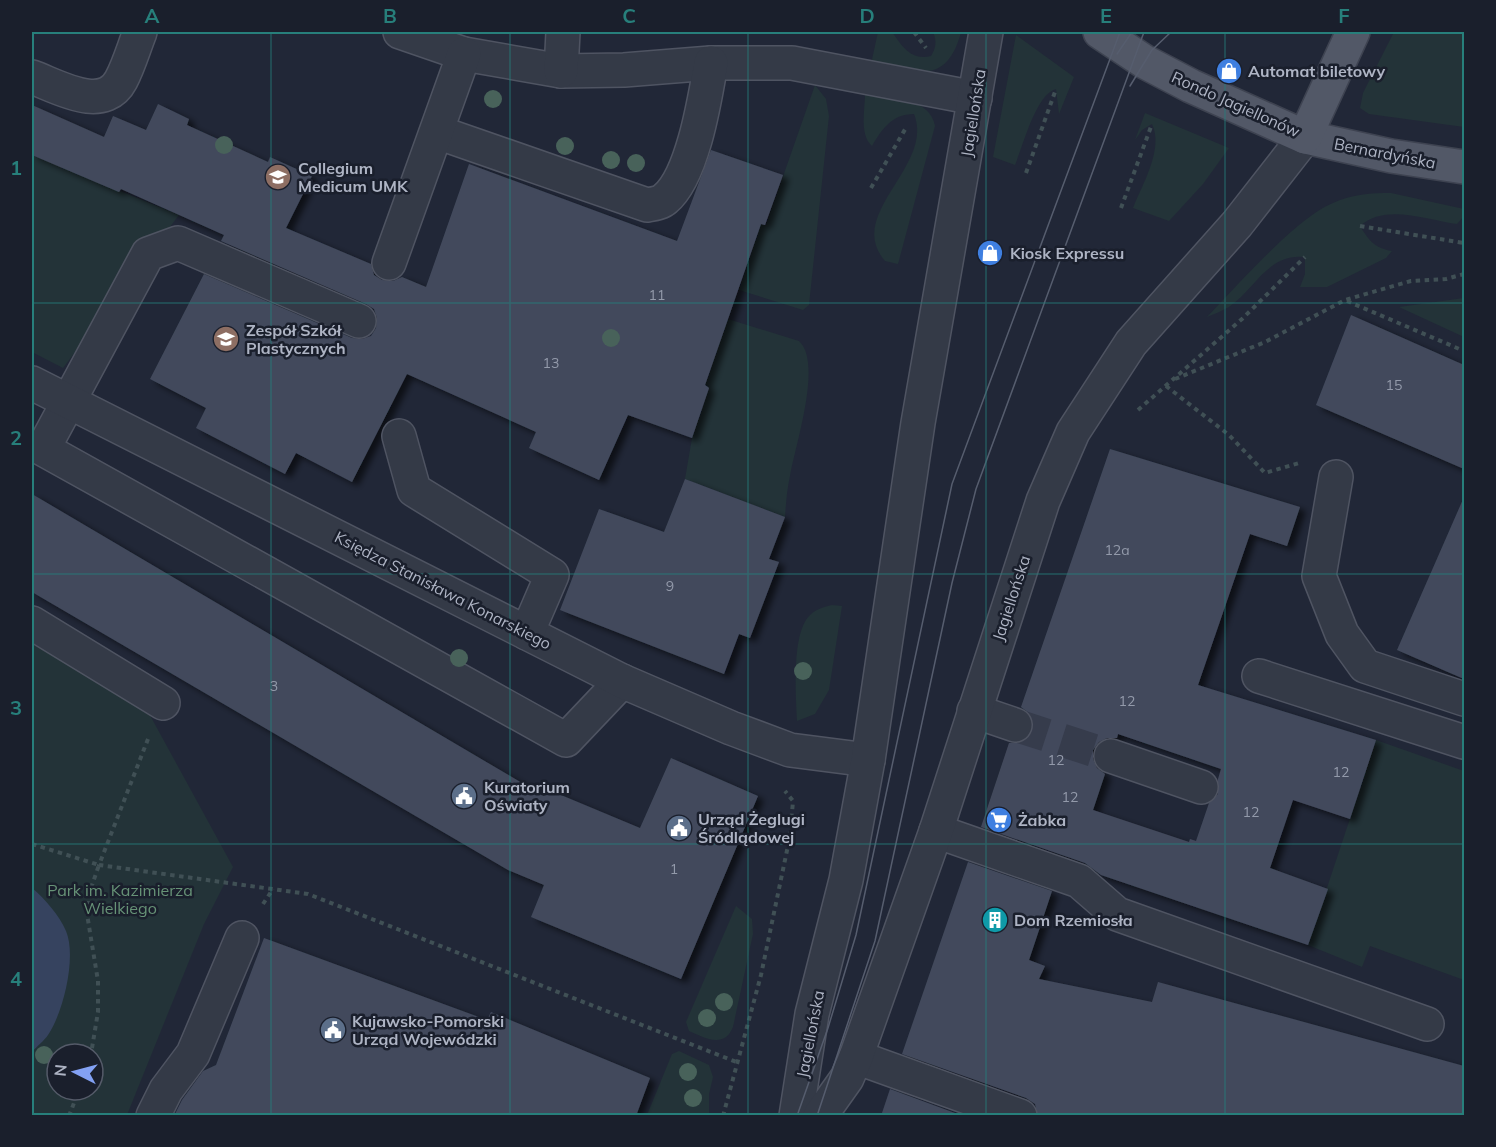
<svg xmlns="http://www.w3.org/2000/svg" width="1496" height="1147" font-family="Mulish,sans-serif">
  <defs>
    <filter id="shadow"><feDropShadow dx="6" dy="4" stdDeviation="3" flood-color="#0009"/></filter>
  </defs>
  <rect width="100%" height="100%" fill="#212737"/>
  <g fill="#233338" fill-rule="evenodd">
    <path d="M878,32H892C902,46 911,61 931,56C936,48 937,41 933,32H961C947,87 913,72 871,64Z"/>
    <path d="M1394,32H1464V127L1369,114L1360,108L1363,93Z"/>
    <path d="M1016,35L1074,77L1059,114L1056,89C1036,94 1023,146 1015,165L993,157Z"/>
    <path d="M815,85L826,99L829,116L809,305L803,310L739,290L761,224L766,225Z"/>
    <path d="M865,94C888,96 931,98 935,126L898,264L885,261C844,214 935,166 914,114C892,114 882,129 872,146C859,135 865,109 865,94Z"/>
    <path d="M1145,113L1229,148L1203,184L1169,221L1133,208C1142,185 1164,149 1152,124L1142,130L1135,140Z"/>
    <path d="M32,155L179,215L63,368L32,352Z"/>
    <path d="M1391,193L1464,209V216L1457,224C1427,220 1385,203 1360,226C1369,241 1375,248 1392,251L1386,258L1327,287H1300L1305,274V257C1268,253 1256,288 1229,307C1222,311 1214,314 1207,317C1236,287 1296,218 1333,203C1352,194 1371,193 1391,193Z"/>
    <path d="M1464,298V337L1399,307Z"/>
    <path d="M728,319L799,341C823,363 795,446 790,476C787,489 786,503 785,517L685,479L692,438L709,388L705,385Z"/>
    <path d="M832,605L842,606L829,690L815,714L797,721C796,695 791,633 810,615C816,609 824,607 832,605Z"/>
    <path d="M32,644L146,708L233,867L204,924L127,1115H32ZM57,1054H93V1090H57Z"/>
    <path d="M1376,740L1464,771V980L1370,946L1362,967L1308,945Z"/>
    <path d="M736,906L752,919L753,934L733,1027C724,1049 705,1038 689,1031L686,1022Z"/>
    <path d="M679,1051L709,1065L713,1077L709,1094V1115H647L672,1054Z"/>
  </g>
  <path fill="#36435f" d="M32,888C45,899 59,915 66,931C77,957 63,1013 48,1035C44,1041 37,1046 32,1052Z"/>
  <g fill="#424a5c" fill-rule="evenodd" filter="url(#shadow)">
    <path d="M158,104L189,119L187,125L268,162L270,157L312,176L286,228L371,264L374,275L382,280L393,281L402,277L426,287L469,164L677,241L711,150L783,175L765,225L761,224L728,319L705,385L709,388L692,438L628,415L599,480L529,448L536,432L407,374L352,482L296,453L285,474L196,428L206,408L150,379L204,274L352,338L362,339L371,336L376,328L377,318L374,309L366,304L221,241L224,235L121,189L119,192L32,155V105L104,137L113,116L146,130Z"/>
    <path d="M1351,315L1464,365V469L1316,405Z"/>
    <path d="M1110,449L1300,507L1287,546L1250,534L1198,685L1376,740L1350,819L1293,800L1270,868L1328,889L1308,945L1101,875L1085,863L981,827L1009,743H1018L1027,739L1033,730V722L1029,713L1021,707ZM1118,734L1221,769L1218,779V794L1209,803L1196,841L1190,839L1189,842L1093,810L1105,774L1097,768L1093,759V750L1099,742L1107,738H1117Z"/>
    <path d="M685,479L785,517L769,559L779,562L750,638L739,634L724,674L560,610L599,509L664,532Z"/>
    <path d="M32,494L544,796L549,790L640,828L671,758L758,796L681,979L531,917L544,885L508,870L32,592Z"/>
    <path d="M1464,497V679L1397,650Z"/>
    <path d="M968,862L1052,891L1029,960L1045,966L1039,979L1152,1002L1158,982L1464,1066V1116H1038L1035,1104L1026,1098L902,1054Z"/>
    <path d="M264,938L487,1020L491,1012L650,1078L636,1116H174L182,1100L203,1071L216,1065Z"/>
    <path d="M890,1089L963,1116H881Z"/>
  </g>
  <g fill="none" stroke-linecap="round" stroke-linejoin="round">
    <path stroke="#363c4c" stroke-width="33" stroke-dasharray="33 16" stroke-linecap="butt" d="M1015,725L1111,756"/>
    <g stroke="#4f5462" stroke-width="36">
      <g id="minor">
        <path d="M400,32L464,54L561,71L624,70L711,63H792L975,98"/>
        <path d="M561,71L563,32"/>
        <path d="M32,77C57,86 103,114 121,80C129,65 134,47 140,32"/>
        <path d="M437,132L647,205C652,204 661,203 665,199C693,176 705,98 711,63"/>
        <path d="M389,263L464,54"/>
        <path d="M359,321L178,243L148,254L43,449L566,740L622,681"/>
        <path d="M32,383L622,681L731,728L790,750L868,760"/>
        <path d="M399,436L414,490L552,575L527,633"/>
        <path d="M1336,477L1319,576L1342,634L1365,666L1464,699"/>
        <path d="M32,623L163,703"/>
        <path d="M1259,676L1464,742"/>
        <path d="M974,711L1015,725"/>
        <path d="M1111,756L1201,787"/>
        <path d="M936,831L1079,881L1117,914L1427,1024"/>
        <path d="M856,1057L1020,1116"/>
        <path d="M153,1116L166,1090L193,1054L242,938"/>
        <path d="M796,1116L812,1014L846,880L868,760L918,423L986,32"/>
        <path d="M820,1116L847,1078L856,1057L936,831L1043,501L1073,432L1131,343L1237,224L1305,137"/>
      </g>
    </g>
    <g stroke="#3e4351" stroke-width="36">
      <g id="major">
        <path d="M1100,32L1145,62L1191,86L1305,137L1391,156L1464,167"/>
        <path d="M1305,137L1353,32"/>
      </g>
    </g>
    <g stroke="#405055" stroke-width="4" stroke-dasharray="4.5 4.5" stroke-linecap="butt">
      <path d="M914,32L926,48"/>
      <path d="M1026,173L1056,89"/>
      <path d="M871,188L907,126"/>
      <path d="M1121,208L1152,124"/>
      <path d="M1360,226L1464,243"/>
      <path d="M1347,301L1464,351"/>
      <path d="M1175,379L1265,342L1345,300L1411,281L1446,279L1464,274"/>
      <path d="M1166,386L1229,435L1265,473L1299,463"/>
      <path d="M1138,410L1242,319L1305,257"/>
      <path d="M148,739L99,865L308,894L739,1063"/>
      <path d="M32,844L99,865L89,894L87,914L98,981V1012L91,1054"/>
      <path d="M263,904L273,889"/>
      <path d="M69,1116L79,1090"/>
      <path d="M723,1116L761,975L790,836L793,801L785,791"/>
    </g>
    <use href="#minor" stroke="#343a47" stroke-width="33"/>
    <use href="#major" stroke="#525867" stroke-width="33"/>
    <g stroke="#565d6e" stroke-width="1.5">
      <path d="M1117,54L1132,32"/>
      <path d="M1130,86L1152,50L1171,32"/>
      <path d="M797,1116L828,1028L856,935L952,484L1120,32"/>
      <path d="M817,1116L875,941L952,583L976,489L1144,32"/>
    </g>
  </g>
  <g fill="#48625a">
    <circle cx="493" cy="99" r="9"/>
    <circle cx="224" cy="145" r="9"/>
    <circle cx="565" cy="146" r="9"/>
    <circle cx="611" cy="160" r="9"/>
    <circle cx="636" cy="163" r="9"/>
    <circle cx="611" cy="338" r="9"/>
    <circle cx="459" cy="658" r="9"/>
    <circle cx="803" cy="671" r="9"/>
    <circle cx="724" cy="1002" r="9"/>
    <circle cx="707" cy="1018" r="9"/>
    <circle cx="44" cy="1055" r="9"/>
    <circle cx="688" cy="1072" r="9"/>
    <circle cx="693" cy="1098" r="9"/>
  </g>
  <path fill="none" stroke="#277f7b" stroke-width="1.5" stroke-opacity="0.55" d="M271,32V1116M510,32V1116M748,32V1116M986,32V1116M1225,32V1116M32,303H1464M32,574H1464M32,844H1464"/>
  <defs>
    <g id="shop-disc" transform="scale(1.35)"><circle r="9.5" fill="#3f7fe0" stroke="#1a1f2c"/><path d="M-5-2.5h2.3a2.7 3.5 0 0 1 5.4 0H5L5.5 6h-11ZM-1.5-2.5h3a1.5 2.3 0 0 0-3 0Z" fill="#fff"/></g>
    <g id="university-disc" transform="scale(1.35)"><circle r="9.5" fill="#8d6e63" stroke="#1a1f2c"/><path d="M0-5L7-2L0 1L-7-2ZM-4 1L0 2.5L4 1V4Q0 6-4 4Z" fill="#fff"/></g>
    <g id="school-disc" transform="scale(1.35)"><circle r="9.5" fill="#8d6e63" stroke="#1a1f2c"/><path d="M0-5L7-2L0 1L-7-2ZM-4 1L0 2.5L4 1V4Q0 6-4 4Z" fill="#fff"/></g>
    <g id="civic-disc" transform="scale(1.35)"><circle r="9.5" fill="#5c6f8a" stroke="#1a1f2c"/><path d="M-.6-6.5H3V-4.5H.6V-3L4-1V1h2V6H-6V1h2V-1L-.6-3ZM-1.2 2.5V6h2.4V2.5Z" fill="#fff"/></g>
    <g id="supermarket-disc" transform="scale(1.35)"><circle r="9.5" fill="#3f7fe0" stroke="#1a1f2c"/><path d="M-6-5.5h2.5l.6 2H6L4.5 2H-2.5L-4.4-4H-6ZM-1.5 3.2a1.3 1.3 0 1 0 .1 0ZM3 3.2a1.3 1.3 0 1 0 .1 0Z" fill="#fff"/></g>
    <g id="building-disc" transform="scale(1.35)"><circle r="9.5" fill="#0f9aa8" stroke="#1a1f2c"/><path d="M-4-6H4V6H1V3H-1V6H-4ZM-2.5-4.3h1.7v1.8h-1.7ZM.8-4.3h1.7v1.8H.8ZM-2.5-1h1.7V.8h-1.7ZM.8-1h1.7V.8H.8Z" fill="#fff"/></g>
  </defs>
  <g fill-rule="evenodd">
    <use href="#shop-disc" x="1229" y="71"/>
    <use href="#university-disc" x="278" y="177"/>
    <use href="#shop-disc" x="990" y="253"/>
    <use href="#school-disc" x="226" y="339"/>
    <use href="#civic-disc" x="464" y="796"/>
    <use href="#supermarket-disc" x="999" y="820"/>
    <use href="#civic-disc" x="679" y="828"/>
    <use href="#building-disc" x="995" y="920"/>
    <use href="#civic-disc" x="333" y="1030"/>
  </g>
  <g text-anchor="middle" stroke-width="5" stroke-linejoin="round" paint-order="stroke">
    <g font-size="14" fill="#939aaa">
      <text x="657" y="300">11</text>
      <text x="551" y="368">13</text>
      <text x="1394" y="390">15</text>
      <text x="1117" y="555">12a</text>
      <text x="670" y="591">9</text>
      <text x="274" y="691">3</text>
      <text x="1127" y="706">12</text>
      <text x="1056" y="765">12</text>
      <text x="1341" y="777">12</text>
      <text x="1070" y="802">12</text>
      <text x="1251" y="817">12</text>
      <text x="674" y="874">1</text>
    </g>
    <g font-size="16" font-weight="bold" fill="#aeb4c4" stroke="#1a1f2c" text-anchor="start">
      <text x="1248" y="77">Automat biletowy</text>
      <text x="298" y="174">Collegium<tspan x="298" dy="18">Medicum UMK</tspan></text>
      <text x="1010" y="259">Kiosk Expressu</text>
      <text x="246" y="336">Zespół Szkół<tspan x="246" dy="18">Plastycznych</tspan></text>
      <text x="484" y="793">Kuratorium<tspan x="484" dy="18">Oświaty</tspan></text>
      <text x="698" y="825">Urząd Żeglugi<tspan x="698" dy="18">Śródlądowej</tspan></text>
      <text x="1018" y="826">Żabka</text>
      <text x="1014" y="926">Dom Rzemiosła</text>
      <text x="352" y="1027">Kujawsko-Pomorski<tspan x="352" dy="18">Urząd Wojewódzki</tspan></text>
    </g>
    <g font-size="16" fill="#aeb4c4" stroke="#1a1f2c">
      <text transform="translate(1236 104) rotate(24)" y="6">Rondo Jagiellonów</text>
      <text transform="translate(973 113) rotate(-81)" y="6">Jagiellońska</text>
      <text transform="translate(1385 153) rotate(11)" y="6">Bernardyńska</text>
      <text transform="translate(443 590) rotate(27)" y="6">Księdza Stanisława Konarskiego</text>
      <text transform="translate(1011 598) rotate(-72)" y="6">Jagiellońska</text>
      <text transform="translate(810 1034) rotate(-79)" y="6">Jagiellońska</text>
    </g>
    <g font-size="16" fill="#679377" stroke="#1a1f2c">
      <text x="120" y="896">Park im. Kazimierza<tspan x="120" dy="18">Wielkiego</tspan></text>
    </g>
  </g>
  <rect width="1496" height="1147" fill="none" stroke="#1a1f2c" stroke-width="66"/>
  <g transform="translate(75 1072) rotate(276)"><circle r="28" fill="#1a1f2c" stroke="#555b69" stroke-width="1.5"/>
  <path d="M0-4.5L10 22L0 15L-10 22Z" fill="#83a1f4"/>
  <text y="-9" font-size="16" font-weight="bold" text-anchor="middle" fill="#aeb4c4">N</text>
  </g>
  <rect x="33" y="33" width="1430" height="1081" fill="none" stroke="#277f7b" stroke-width="2"/>
  <g font-size="20" text-anchor="middle" font-weight="bold" fill="#277f7b">
    <text x="152" y="23">A</text>
    <text x="390" y="23">B</text>
    <text x="629" y="23">C</text>
    <text x="867" y="23">D</text>
    <text x="1106" y="23">E</text>
    <text x="1344" y="23">F</text>
    <text x="16" y="175">1</text>
    <text x="16" y="445">2</text>
    <text x="16" y="715">3</text>
    <text x="16" y="986">4</text>
  </g>
</svg>
